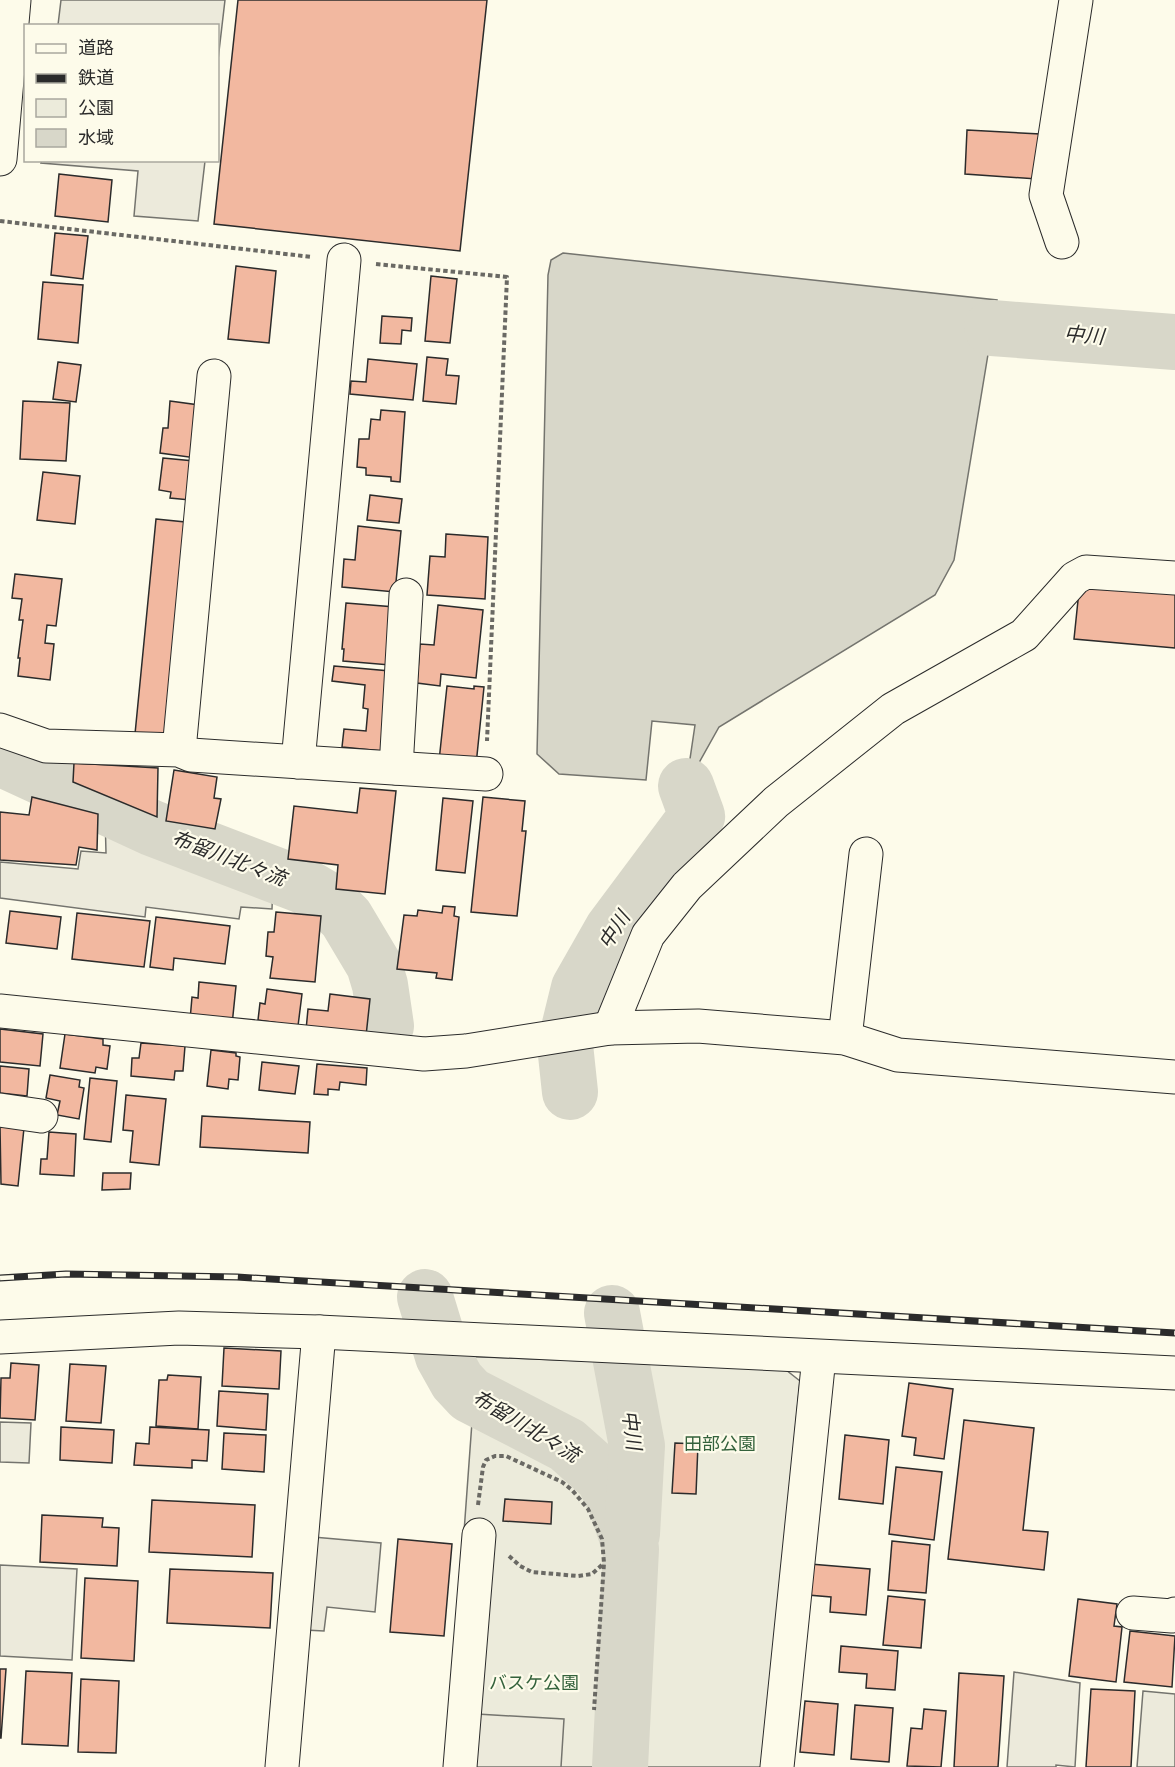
<svg xmlns="http://www.w3.org/2000/svg" width="1175" height="1767" font-family="'PT Sans Narrow','Noto Sans JP',sans-serif">
  <rect width="100%" height="100%" fill="#fdfbea"/>
  <g fill="#ecebdb" stroke="#74746e" stroke-width="1.5">
    <path d="M453,1356L615,1362L627,1437L612,1767H447L473,1408Z"/>
    <path d="M638,1363L786,1370L800,1381L763,1767H630L646,1431Z"/>
  </g>
  <g fill="#eceadb" stroke="#74746e" stroke-width="1.5">
    <path d="M61,0H225L218,60V26L58,25Z"/>
    <path d="M42,160L205,161L198,221L134,216L138,171L41,163Z"/>
    <path d="M105,814L273,884L272,909L241,907L239,919L146,907L145,917L0,898V862L78,869L81,851L106,853Z"/>
    <path d="M0,1422L31,1423L29,1463L0,1462Z"/>
    <path d="M313,1537L381,1543L375,1612L327,1607L324,1631L305,1630Z"/>
    <path d="M0,1565L77,1569L72,1660L0,1656Z"/>
    <path d="M1014,1672L1080,1683L1075,1767L1056,1765V1767H1007Z"/>
    <path d="M1143,1691L1175,1694V1767H1137Z"/>
    <path d="M477,1714L564,1719L561,1767H474Z"/>
  </g>
  <path fill="#d8d7c9" stroke="#74746e" stroke-width="1.5" d="M563,253L997,300L954,560L935,595L719,727L686,786L695,725L652,721L646,780L559,774L537,754L548,275L551,260Z"/>
  <g fill="none" stroke-linecap="round" stroke-linejoin="round">
    <g stroke="#d8d7c9" stroke-width="56">
      <path d="M992,328L1175,342"/>
      <path d="M0,758L152,828L304,886L328,900L346,918L374,965L380,985L386,1026"/>
      <path d="M570,1092L565,1045L579,988L612,930L697,816L686,786"/>
      <path d="M425,1297L443,1356L457,1381L470,1395L567,1445L603,1477L615,1501L631,1549L620,1767"/>
      <path d="M612,1313L637,1446L632,1534"/>
    </g>
  </g>
  <g fill="#f2b8a0" stroke="#2b2b2b" stroke-width="1.5">
    <path d="M238,0H487L460,251L214,224Z"/>
    <path d="M967,130L1040,134L1037,179L965,174Z"/>
    <path d="M59,174L112,180L108,222L55,216Z"/>
    <path d="M55,233L88,236L83,279L51,275Z"/>
    <path d="M236,266L276,271L269,343L228,339Z"/>
    <path d="M431,276L457,279L450,343L425,341Z"/>
    <path d="M43,282L83,285L78,343L38,339Z"/>
    <path d="M382,316L412,318L411,331L402,330L401,344L380,343Z"/>
    <path d="M427,357L448,359L446,375L459,376L456,404L423,401Z"/>
    <path d="M368,359L417,364L413,400L350,394L351,381L366,382Z"/>
    <path d="M58,362L81,365L76,402L53,399Z"/>
    <path d="M23,401L70,403L66,461L20,459Z"/>
    <path d="M170,401L199,405L196,458L160,453L163,428H168Z"/>
    <path d="M381,410L405,412L400,482L391,481V477L366,475V468L357,467L359,439H369L371,419L380,420Z"/>
    <path d="M163,458L194,461L190,500L170,498L171,492L159,490Z"/>
    <path d="M43,472L80,476L75,524L37,520Z"/>
    <path d="M370,495L402,499L399,523L367,520Z"/>
    <path d="M156,519L195,523L174,738L135,734Z"/>
    <path d="M358,526L401,531L395,592L342,587L344,559L355,560Z"/>
    <path d="M446,534L488,537L485,599L427,595L430,556L445,557Z"/>
    <path d="M15,574L62,579L56,626L47,625L45,643L54,644L50,680L18,676L20,658H18L23,620H19L22,599L12,598Z"/>
    <path d="M1080,581L1175,590V648L1074,639Z"/>
    <path d="M346,603L395,607L390,665L343,661L344,649H342Z"/>
    <path d="M438,605L483,610L476,678L441,674L440,686L417,683L420,644L434,645Z"/>
    <path d="M334,666L390,671L382,751L342,747L344,729L366,731L368,709L363,708L365,685L332,681Z"/>
    <path d="M447,686L474,689V686L484,687L476,765L439,761Z"/>
    <path d="M74,763L158,768L157,817L73,782Z"/>
    <path d="M174,770L217,777L214,798L221,799L215,829L166,821Z"/>
    <path d="M360,788L396,791L385,894L336,889L338,865L288,859L294,806L357,813Z"/>
    <path d="M32,797L98,814L97,850L79,847L76,865L0,860V812L29,815Z"/>
    <path d="M483,797L525,801L522,831H526L517,916L471,912Z"/>
    <path d="M443,798L473,801L465,873L436,870Z"/>
    <path d="M443,906L455,907L454,916L459,917L452,980L436,978L437,973L397,969L404,915L417,916L418,910L442,913Z"/>
    <path d="M10,911L61,917L57,949L6,943Z"/>
    <path d="M276,912L321,916L315,982L270,978L273,957L266,956L268,932H274Z"/>
    <path d="M77,913L150,921L144,967L72,959Z"/>
    <path d="M156,917L230,926L225,964L174,958L173,970L150,967Z"/>
    <path d="M199,982L236,986L232,1025L190,1020L192,997L198,998Z"/>
    <path d="M267,989L302,994L298,1026L258,1020L260,1003L265,1004Z"/>
    <path d="M330,994L370,999L366,1036L306,1030L308,1009L328,1011Z"/>
    <path d="M0,1029L43,1034L40,1066L0,1062Z"/>
    <path d="M65,1034L103,1039V1045L110,1046L107,1069L96,1067L95,1073L60,1068Z"/>
    <path d="M141,1043L185,1046L183,1071H175L174,1080L131,1076L132,1058H139Z"/>
    <path d="M211,1050L236,1053V1056L240,1057L238,1080L229,1079L228,1089L207,1086Z"/>
    <path d="M262,1062L299,1066L295,1094L259,1090Z"/>
    <path d="M317,1064L367,1068L366,1085L340,1082L339,1090L328,1089V1095L314,1094Z"/>
    <path d="M0,1066L29,1069L27,1096L0,1093Z"/>
    <path d="M50,1075L80,1080L79,1087L84,1088L79,1119L57,1115L60,1101L46,1098Z"/>
    <path d="M90,1078L117,1081L111,1142L84,1139Z"/>
    <path d="M126,1095L166,1099L159,1165L130,1162L133,1131L123,1130Z"/>
    <path d="M202,1116L310,1122L308,1153L200,1147Z"/>
    <path d="M0,1126L24,1128L18,1186L1,1184Z"/>
    <path d="M49,1132L76,1134L74,1176L40,1174L41,1159H47Z"/>
    <path d="M103,1173H131L130,1189L102,1190Z"/>
    <path d="M224,1348L281,1351L279,1389L222,1386Z"/>
    <path d="M11,1363L39,1365L35,1420L0,1418L1,1378H10Z"/>
    <path d="M70,1364L106,1366L101,1423L66,1421Z"/>
    <path d="M168,1375L201,1377L198,1429L156,1426L159,1380H167Z"/>
    <path d="M909,1383L953,1389L944,1459L914,1455L916,1438L902,1436Z"/>
    <path d="M219,1391L268,1394L266,1430L217,1426Z"/>
    <path d="M964,1420L1034,1428L1023,1530L1048,1532L1044,1570L948,1559Z"/>
    <path d="M61,1427L114,1430L112,1463L60,1460Z"/>
    <path d="M150,1427L209,1430L207,1461L192,1460V1468L134,1465L136,1443L149,1444Z"/>
    <path d="M224,1433L266,1435L264,1472L222,1469Z"/>
    <path d="M845,1435L889,1440L883,1504L839,1499Z"/>
    <path d="M675,1443L698,1444L696,1494L672,1493Z"/>
    <path d="M896,1467L942,1472L934,1540L889,1534Z"/>
    <path d="M505,1499L552,1502L551,1524L503,1521Z"/>
    <path d="M152,1500L255,1505L252,1557L149,1552Z"/>
    <path d="M42,1515L103,1518L102,1527L119,1528L117,1566L40,1562Z"/>
    <path d="M398,1539L452,1544L444,1636L390,1632Z"/>
    <path d="M892,1541L930,1545L926,1593L888,1590Z"/>
    <path d="M810,1564L870,1569L866,1615L830,1612L831,1597L808,1595Z"/>
    <path d="M170,1569L273,1573L270,1628L167,1623Z"/>
    <path d="M85,1578L138,1581L134,1661L81,1658Z"/>
    <path d="M888,1596L925,1600L921,1648L883,1645Z"/>
    <path d="M1078,1599L1117,1604L1114,1626L1122,1627L1116,1682L1069,1676Z"/>
    <path d="M1130,1631L1175,1636L1172,1687L1124,1682Z"/>
    <path d="M841,1646L898,1651L895,1690L866,1688L867,1674L839,1672Z"/>
    <path d="M0,1669H6L1,1738H0Z"/>
    <path d="M26,1671L72,1673L68,1746L22,1744Z"/>
    <path d="M959,1673L1004,1676L998,1767H954Z"/>
    <path d="M81,1679L119,1681L116,1753L78,1752Z"/>
    <path d="M1091,1689L1135,1691L1131,1767H1086Z"/>
    <path d="M805,1701L838,1704L834,1755L800,1752Z"/>
    <path d="M855,1705L893,1708L889,1762L851,1759Z"/>
    <path d="M924,1709L946,1711L941,1767L907,1766L911,1728L922,1729Z"/>
  </g>
  <g fill="none" stroke-linecap="round" stroke-linejoin="round">
    <g stroke="#2b2b2b" stroke-width="35">
      <g id="minor">
        <path d="M0,159L14,0"/>
        <path d="M1062,242L1046,195L1076,0"/>
        <path d="M0,730L46,746L179,750L191,755L486,774"/>
        <path d="M179,750L214,376"/>
        <path d="M298,762L344,260"/>
        <path d="M396,768L406,595"/>
        <path d="M0,1011L424,1054L466,1051L610,1028L698,1026L845,1038L898,1055L1175,1077"/>
        <path d="M610,1028L648,935L687,886L776,802L893,709L1024,635L1075,578L1086,572L1175,578"/>
        <path d="M845,1038L866,854"/>
        <path d="M0,1110L41,1116"/>
        <path d="M0,1337L179,1328L319,1332L1175,1373"/>
        <path d="M1133,1613L1172,1616L1175,1614"/>
        <path d="M282,1767L319,1332"/>
        <path d="M460,1767L479,1535"/>
        <path d="M777,1767L819,1357"/>
      </g>
    </g>
    <g stroke="#6a6964" stroke-width="4" stroke-dasharray="4.5 3" stroke-linecap="butt">
      <path d="M0,221L312,257"/>
      <path d="M376,264L507,277L487,741"/>
      <path d="M478,1505L483,1467L486,1460L495,1456H506L562,1482L572,1490L588,1509L602,1539L604,1563L594,1710"/>
      <path d="M509,1556L520,1566L532,1572L578,1576L592,1574L604,1563"/>
    </g>
    <use href="#minor" stroke="#fdfbea" stroke-width="33"/>
    <g stroke="#2b2b2b" stroke-width="7">
      <path id="rail" d="M0,1278L66,1274L237,1277L1175,1333"/>
    </g>
    <use href="#rail" stroke="#fdfbea" stroke-width="4.5" stroke-dasharray="14" stroke-linecap="butt"/>
  </g>
  <g text-anchor="middle" stroke-width="4.5" stroke-linejoin="round" paint-order="stroke">
    <g font-size="18" fill="#34623c" stroke="#fdfbea">
      <text x="720" y="1450">田部公園</text>
      <text x="534" y="1689">バスケ公園</text>
    </g>
    <g font-size="20" font-style="italic" fill="#2b2b2b" stroke="#fdfbea">
      <text transform="translate(1084 335) rotate(5)" y="7">中川</text>
      <text transform="translate(229 858) rotate(21)" y="7">布留川北々流</text>
      <text transform="translate(614 930) rotate(-57)" y="7">中川</text>
      <text transform="translate(526 1426) rotate(31)" y="7">布留川北々流</text>
      <text transform="translate(632 1430) rotate(83)" y="7">中川</text>
    </g>
  </g>
  <rect x="24" y="24" width="195" height="138" fill="#fdfbea" stroke="#a9a89e" stroke-width="1.5"/>
  <rect x="36" y="44" width="30" height="9" fill="#fdfbea" stroke="#a9a89e" stroke-width="1.5"/>
  <text x="78" y="54" font-size="18" fill="#2b2b2b">道路</text>
  <rect x="36" y="74" width="30" height="9" fill="#2b2b2b" stroke="#a9a89e" stroke-width="1.5"/>
  <text x="78" y="84" font-size="18" fill="#2b2b2b">鉄道</text>
  <rect x="36" y="99" width="30" height="18" fill="#ecebdb" stroke="#a9a89e" stroke-width="1.5"/>
  <text x="78" y="114" font-size="18" fill="#2b2b2b">公園</text>
  <rect x="36" y="129" width="30" height="18" fill="#d8d7c9" stroke="#a9a89e" stroke-width="1.5"/>
  <text x="78" y="144" font-size="18" fill="#2b2b2b">水域</text>
</svg>
